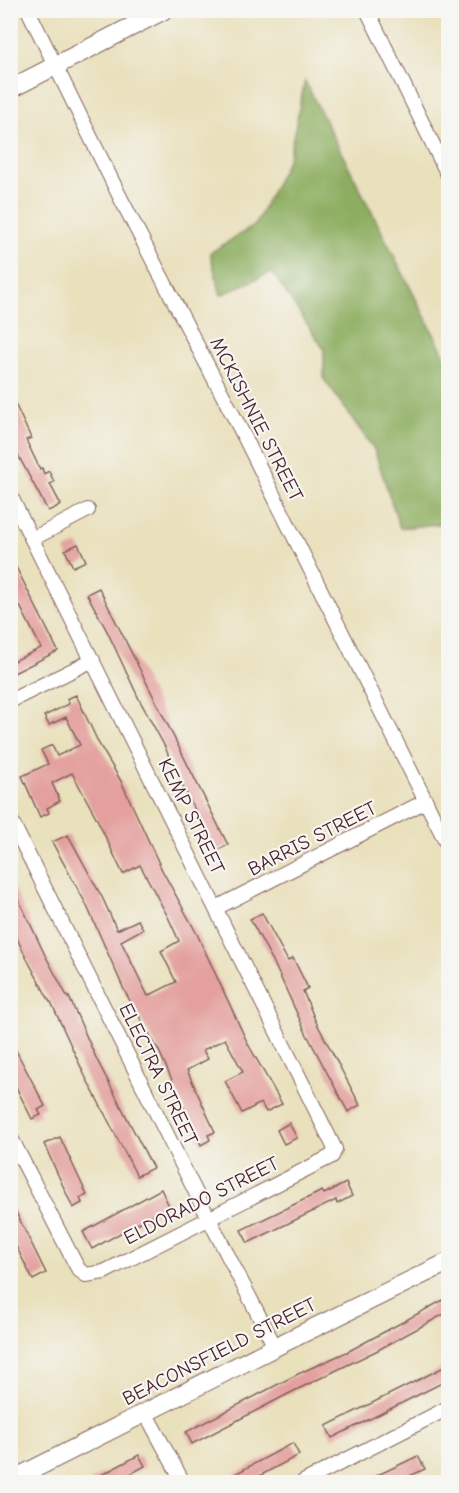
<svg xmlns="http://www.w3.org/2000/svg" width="459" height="1493" font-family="'Comic Neue',sans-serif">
  <rect width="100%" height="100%" fill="#f6f6f2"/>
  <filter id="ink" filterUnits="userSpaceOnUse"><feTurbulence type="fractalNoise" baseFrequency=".0167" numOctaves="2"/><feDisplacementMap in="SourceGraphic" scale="12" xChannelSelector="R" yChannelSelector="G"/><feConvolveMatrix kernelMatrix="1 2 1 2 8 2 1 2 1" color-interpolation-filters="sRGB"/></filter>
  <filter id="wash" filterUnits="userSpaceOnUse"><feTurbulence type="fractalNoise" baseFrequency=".008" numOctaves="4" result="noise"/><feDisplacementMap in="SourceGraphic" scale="24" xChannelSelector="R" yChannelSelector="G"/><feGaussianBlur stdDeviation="1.35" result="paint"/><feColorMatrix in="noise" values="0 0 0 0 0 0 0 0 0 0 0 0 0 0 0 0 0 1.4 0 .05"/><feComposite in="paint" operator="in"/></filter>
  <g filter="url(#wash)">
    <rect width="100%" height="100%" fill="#e9e0bc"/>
    <path fill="#8dae61" stroke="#6c6646" stroke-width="1.5" d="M305,81L448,362V523L400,528L374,449L324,379V349L272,272L221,295L210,253L255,225L289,157Z"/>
    <g id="blocks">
      <g fill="#e3a09e">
        <path d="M10,393L31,438L26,440L40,469L42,468L44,474L49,471L54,482L50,484L61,505L48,511L10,440Z"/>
        <path d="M78,544L86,561L73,567L65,550Z"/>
        <path d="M10,555L58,651L10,675V663L41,648L20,606L16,609L11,601L16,598L10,587Z"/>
        <path d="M99,588L228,845L216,851L175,771L165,747L139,699L107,631L87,594Z"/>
        <path d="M76,695L99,744L121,781L162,870L197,934L248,1044L282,1104L266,1112L261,1103L242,1113L225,1081L243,1072L225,1039L203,1050L208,1059L187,1070L215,1132L208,1135L210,1140L201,1145L159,1051L125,992L86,904L52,842L68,835L103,899L117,930L138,920L143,929L121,941L148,996L176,982L161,951L179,941L168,917L140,865L123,874L97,819L72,773L52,783L60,801L47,808L49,813L40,817L22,776L48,764L41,750L52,745L57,756L80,745L66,717L49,725L44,716L69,704L67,699Z"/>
        <path d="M10,881L45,955L68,998L69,997L97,1060L153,1168L137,1176L85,1076L51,1002H50L27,959L10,924Z"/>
        <path d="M262,913L288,961L293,958L308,988L303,991L315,1020L360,1105L348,1112L306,1033L273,961L250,919Z"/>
        <path d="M10,1039L45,1106L38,1110L41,1115L32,1119L11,1077Z"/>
        <path d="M289,1123L297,1138L284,1144L277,1130Z"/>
        <path d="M60,1137L87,1195L80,1198L82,1203L73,1208L44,1144Z"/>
        <path d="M346,1183L352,1196L337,1204L336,1200L248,1243L241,1230L322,1191L324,1194Z"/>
        <path d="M161,1189L169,1206L92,1249L83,1232Z"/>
        <path d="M10,1200L46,1273L33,1280L10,1234Z"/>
        <path d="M443,1300L448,1312L378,1350L290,1393L192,1444L186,1432L300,1373L349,1351Z"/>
        <path d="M448,1365V1380L332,1438L326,1426Z"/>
        <path d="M293,1443L299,1455L248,1482H239L235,1474Z"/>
        <path d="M139,1455L145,1466L123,1478L114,1482H88Z"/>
        <path d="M418,1456L425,1469L397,1482H363Z"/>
      </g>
    </g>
  </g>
  <g filter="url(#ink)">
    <use href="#blocks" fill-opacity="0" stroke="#82635e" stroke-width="1.5"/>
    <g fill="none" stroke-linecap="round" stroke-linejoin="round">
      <g stroke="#82635e" stroke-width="16">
        <g id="street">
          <path d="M28,10L120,197L245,438L448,846"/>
          <path d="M367,10L448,175"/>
          <path d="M10,495L335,1149L332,1156L104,1272L86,1275L79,1270L75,1263L10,1136"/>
          <path d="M32,539L88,510"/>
          <path d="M10,701L93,660"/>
          <path d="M10,818L203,1207L275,1347"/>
          <path d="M216,908L426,801"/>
          <path d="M146,1414L183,1482"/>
          <path d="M303,1482L448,1408"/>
        </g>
      </g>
      <g stroke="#82635e" stroke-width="20">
        <g id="secondary">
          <path d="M10,89L164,10"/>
          <path d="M10,1481L275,1347L448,1262"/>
        </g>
      </g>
      <use href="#street" stroke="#fff" stroke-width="14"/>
      <use href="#secondary" stroke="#fff" stroke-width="18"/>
    </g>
  </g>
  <g text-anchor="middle" stroke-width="4.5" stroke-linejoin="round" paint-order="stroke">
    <g font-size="20" fill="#4a1f2b" stroke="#f6f6f2">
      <text transform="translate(257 419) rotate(63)" y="7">MCKISHNIE STREET</text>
      <text transform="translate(192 816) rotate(64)" y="7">KEMP STREET</text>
      <text transform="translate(312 838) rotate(-27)" y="7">BARRIS STREET</text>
      <text transform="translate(159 1074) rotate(64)" y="7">ELECTRA STREET</text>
      <text transform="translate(201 1200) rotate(-27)" y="7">ELDORADO STREET</text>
      <text transform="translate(219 1351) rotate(-27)" y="7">BEACONSFIELD STREET</text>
    </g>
  </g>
  <rect width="459" height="1493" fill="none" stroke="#f6f6f2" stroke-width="36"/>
</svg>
